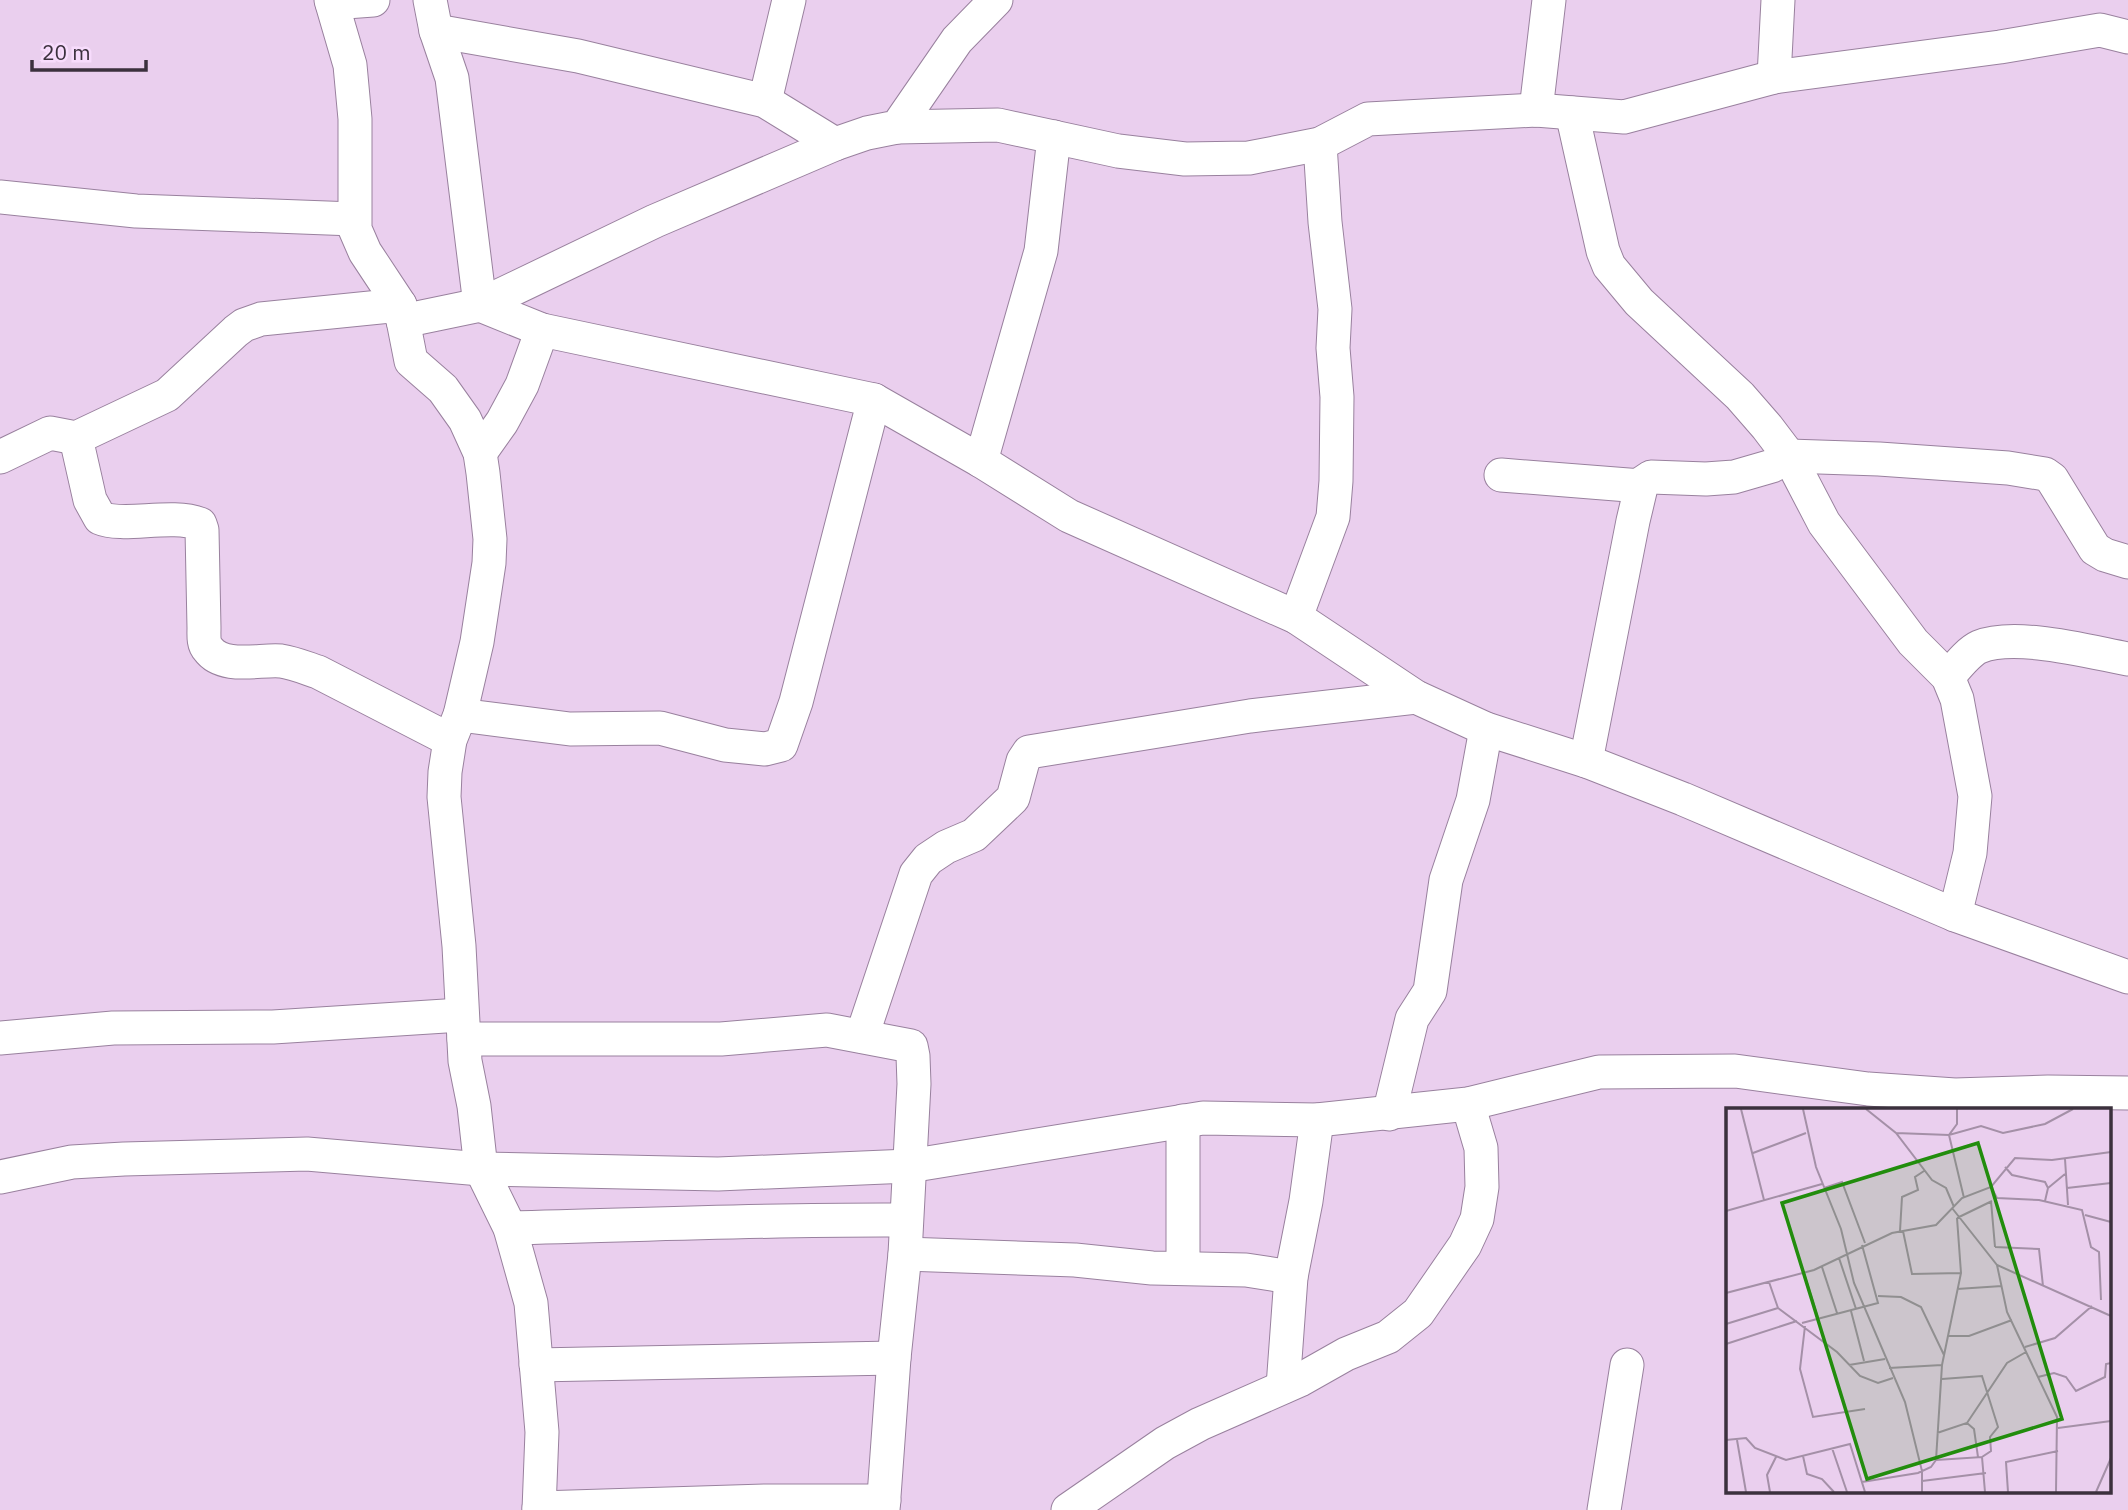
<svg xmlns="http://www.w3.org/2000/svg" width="2128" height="1510" font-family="'IBM Plex Sans',sans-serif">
  <rect width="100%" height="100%" fill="#eacfee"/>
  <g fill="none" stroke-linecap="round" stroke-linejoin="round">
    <g stroke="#99819e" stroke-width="35">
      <g id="minor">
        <path d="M331,0L350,65L355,119V229L365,252L400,305L411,361L443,389L465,420L480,453L483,473L490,539L489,563L477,642L460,715L450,740L445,772L444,797L459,946L465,1061L474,1106L481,1169L510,1228L531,1303L542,1432L539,1510"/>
        <path d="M430,0L436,31L452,78L480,305"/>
        <path d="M332,3L373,0"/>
        <path d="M436,31L578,56L765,101L835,144"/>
        <path d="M1774,77L1778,0"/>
        <path d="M765,101L789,0"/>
        <path d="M1536,110L1549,0"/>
        <path d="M1572,113L1603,251L1609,266L1639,302L1740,396L1767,427L1789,456L1824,523L1913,642L1948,677L1957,699L1975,796L1970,853L1955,915"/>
        <path d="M897,127L998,125L1118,151L1185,159L1249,158L1320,144L1368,119L1536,110L1624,117L1774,77L2000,47L2100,30L2128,37"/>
        <path d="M0,197L136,211L354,219"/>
        <path d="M480,305L542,330L874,400L981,461L1069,516L1296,617L1416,697L1486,729L1586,761L1683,799L1955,915L2128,977"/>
        <path d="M403,321L480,305L655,221L835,144L867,133L897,127L957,40L996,0"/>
        <path d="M76,438L90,500L100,518C123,528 171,513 200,524L202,530L204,628C204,635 203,644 208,649C223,670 260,659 281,661C294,663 306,668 318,672L450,740"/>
        <path d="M480,453L502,422L522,385L542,330"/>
        <path d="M0,457L50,433L76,438L167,395L236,331L244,325L261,319L400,305"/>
        <path d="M981,461L1041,251L1054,137"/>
        <path d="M1501,475L1641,486"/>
        <path d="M1296,617L1333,517L1336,481L1337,397L1333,348L1335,309L1325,222L1320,144"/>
        <path d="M1948,677C1956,668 1968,652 1979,647C2015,632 2090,652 2128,659"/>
        <path d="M460,715L570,729L660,728L725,745L765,749L781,745L796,702L874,400"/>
        <path d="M1586,761L1633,521L1642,483L1651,477L1706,479L1734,477L1772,466L1789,456L1879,459L2008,468L2045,474L2052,479L2095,549L2105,555L2128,562"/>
        <path d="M862,1036L916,874L928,859L946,847L974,835L1013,798L1023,761L1029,752L1250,716L1416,697"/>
        <path d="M0,1038L113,1028L273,1027L461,1015"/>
        <path d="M464,1039H721L827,1030L911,1046L913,1056L914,1084L905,1254L894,1358L883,1510"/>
        <path d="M1389,1114L1412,1019L1430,991L1446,880L1473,800L1486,729"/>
        <path d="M0,1177L72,1162L124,1159L307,1154L481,1169L718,1174L909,1166L1203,1118L1317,1120L1468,1104L1599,1072L1735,1071L1868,1089L1955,1095L2048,1092L2128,1093"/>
        <path d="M510,1228C642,1225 774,1219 906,1220"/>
        <path d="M905,1254L1075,1260L1152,1268L1246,1270L1291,1277"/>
        <path d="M1183,1268V1121"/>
        <path d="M536,1365L894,1358"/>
        <path d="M1283,1387L1291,1277L1306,1201L1317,1120"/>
        <path d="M539,1508L765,1501H884"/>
        <path d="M1068,1510L1165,1443L1200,1424L1300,1380L1346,1354L1388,1337L1418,1313L1465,1245L1477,1219L1482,1187L1481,1148L1468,1104"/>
        <path d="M1604,1510L1627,1365"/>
      </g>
    </g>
    <use href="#minor" stroke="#fff" stroke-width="33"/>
  </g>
  <g transform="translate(1726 1108)">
    <rect width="385" height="385" fill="#eacfee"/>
    <path fill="none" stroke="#a490a7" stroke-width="2" d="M15,1L38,92M77,1L90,59L115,121L128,175L179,294L196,363V384M140,1L170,25L206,72L220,80L228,99M231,1V16L223,27L238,90M170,25L223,27L255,18L277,25L319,16L347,1M27,45L80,25M339,51L342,97M279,59L286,67L319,74L322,80M265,79L271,90L313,92L356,102L365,139L373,144L375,192M98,80L116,74L139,135M341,80L385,75M265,93L269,139M319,93L322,80L339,66M226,100L271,157L385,208M0,103L96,76M359,107L385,114M231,110L266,93M174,123L176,89L192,82L189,69L198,63M177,123L186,166L235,165M269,139L313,141L317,178M113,150L130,201M271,157L281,204L331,309L330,384M96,159L111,205M78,165L92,210M43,174L52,200L111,244L134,268L152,275L167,270M231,181L276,178M0,185L88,162L166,125L210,117L236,90L265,79L289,50L326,52L385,44M152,188L175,189L195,199L218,247M125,203L138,253M76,215L152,195L136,137M0,216L52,200M79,218L74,261L87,309L139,301M223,228H243L286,212M0,236L71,213M299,239L329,230L366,198M123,257L159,251M163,260L216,257M312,269L328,265L340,269L350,283L379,269L380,256L385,255M216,271L256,268L272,319L264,329L265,343L256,349M241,315L248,321L252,349M332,320L385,313M211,325L241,315L281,255L300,244M0,332L20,330L29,340L60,352L124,336L139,384M11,332L20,384M106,340L121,384M77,348L81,366L96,371L108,384M210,352L256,349L259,384M196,373L260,365M136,374L192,365L205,359L210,352L216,257L235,165L231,110M44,384L41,367L50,349M282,384L280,354L332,343M370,384L385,350"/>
    <path fill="#228d0d" fill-opacity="0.15" stroke="#228d0d" stroke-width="3.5" d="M252,35L336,311L141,371L56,95Z"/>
    <rect width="385" height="385" fill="none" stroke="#3b313d" stroke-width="3.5"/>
  </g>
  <path d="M32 60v10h114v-10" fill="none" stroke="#3b313d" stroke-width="3.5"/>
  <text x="42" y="60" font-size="21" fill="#3b313d" stroke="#f7dcfc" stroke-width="5" paint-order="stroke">20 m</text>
</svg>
